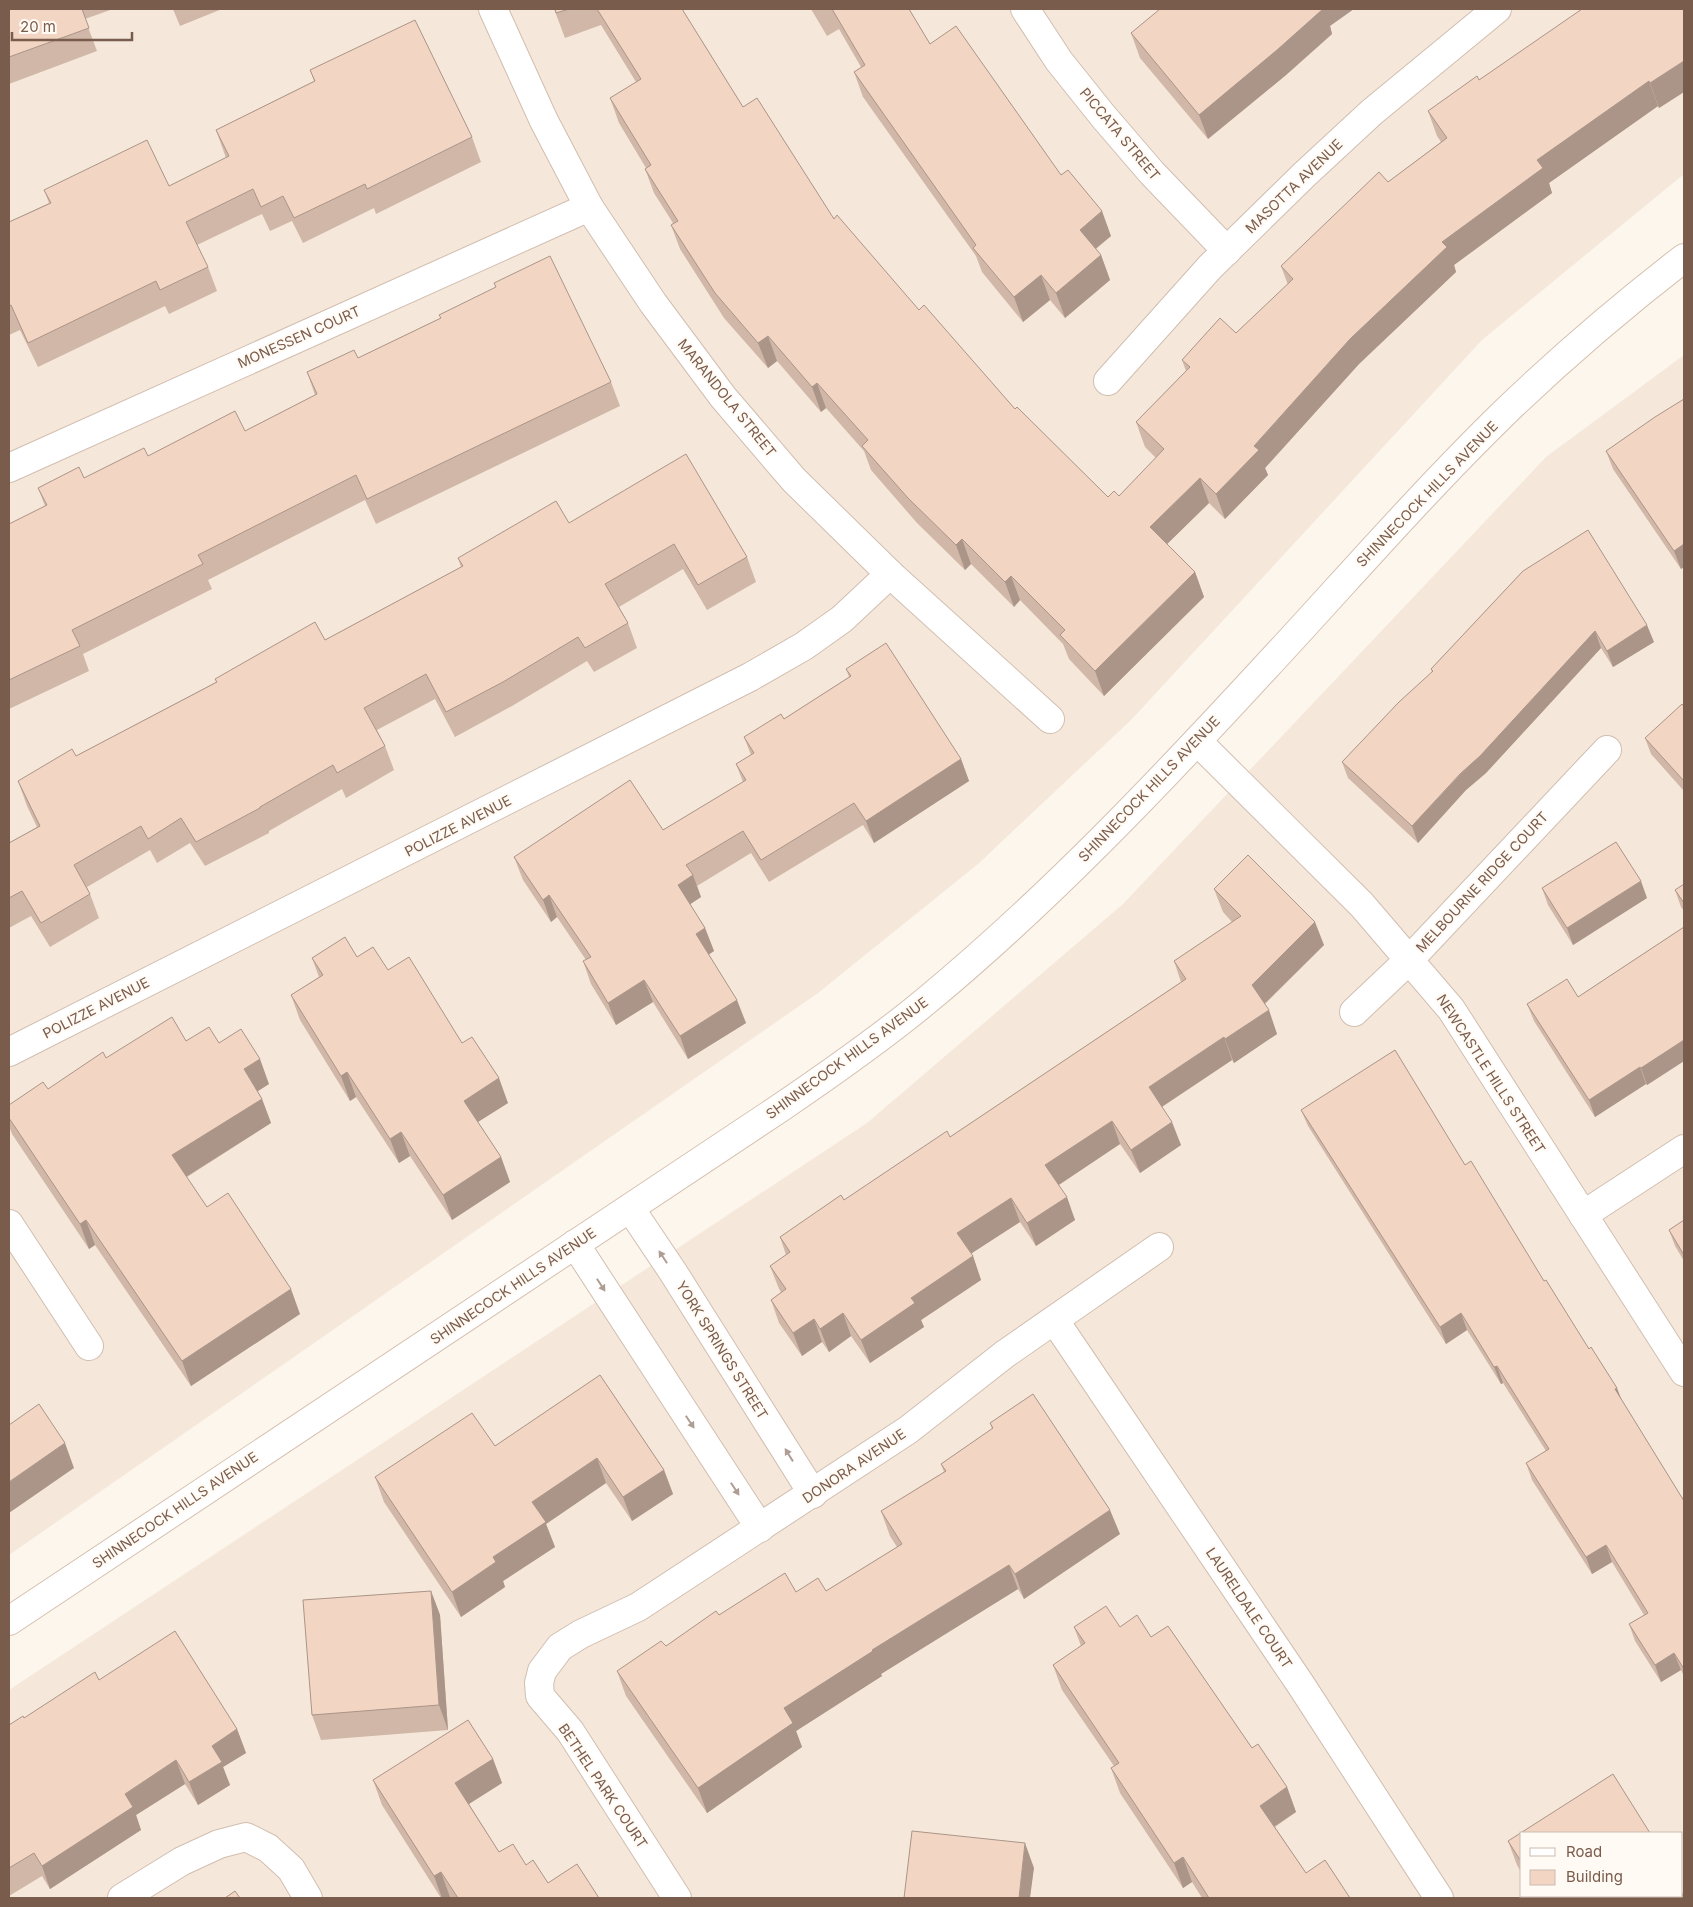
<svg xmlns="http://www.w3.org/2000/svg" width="1693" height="1907" font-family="Inter,sans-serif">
  <rect width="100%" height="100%" fill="#fdf6ec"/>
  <g fill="#f5e8da" fill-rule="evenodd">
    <path d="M9,9H1684V174L1482,340L1132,719L978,864L818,993L9,1555Z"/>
    <path d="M1684,355V1898H9V1690L867,1123L1123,904L1546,457ZM1522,1833H1682V1896H1522Z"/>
  </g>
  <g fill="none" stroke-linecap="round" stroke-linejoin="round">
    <g stroke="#d1beb0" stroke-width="30">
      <g id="street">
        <path d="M493,9L544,121L589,207L653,303L723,397L794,480L890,574L1050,719"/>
        <path d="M1025,9L1059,61L1103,116L1152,173L1227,251"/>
        <path d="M1108,381L1210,267L1305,174L1372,112L1497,9"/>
        <path d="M9,468L589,207"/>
        <path d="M1197,741L1362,905L1451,1009L1684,1372"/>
        <path d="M1354,1012L1410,959L1607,750"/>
        <path d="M9,1052L750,677L804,646L842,619L890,574"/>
        <path d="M630,1208L673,1272L813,1494"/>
        <path d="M1583,1215L1684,1149"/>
        <path d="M9,1224L89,1346"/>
        <path d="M575,1244L760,1528"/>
        <path d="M1055,1321L1301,1685L1439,1898"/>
        <path d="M122,1898L182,1861L219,1844L246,1837L268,1848L291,1869L308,1898"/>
        <path d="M677,1898L570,1731L540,1696L539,1683L542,1671L560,1647L581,1634L638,1607L908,1430L1005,1354L1159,1247"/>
      </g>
    </g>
    <g stroke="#d6c0b0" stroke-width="30">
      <path id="secondary" d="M9,1621L780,1108C830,1074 880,1039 926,1001C1047,901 1159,783 1265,668C1344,583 1421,494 1504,413C1561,358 1622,306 1684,258"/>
    </g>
    <use href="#street" stroke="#fff" stroke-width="28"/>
    <use href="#secondary" stroke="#fff" stroke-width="28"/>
  </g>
  <g fill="#d1b7a8">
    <path d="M9,9H113L85,19L97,51L9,84Z"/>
    <path d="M173,9H222L180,26Z"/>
    <path d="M554,9H682L743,107L834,219L919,310L1015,409L1108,497L1119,496L1156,458L1145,447L1136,422L1186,371L1182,360L1236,333L1288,285L1281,266L1388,182L1441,142L1437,136L1428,111L1479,80L1684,9V92L1659,108L1658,106L1549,183L1552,193L1454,265L1456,272L1359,364L1265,468L1268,475L1225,519L1209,503L1167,544L1195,572L1204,597L1104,696L1069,659L1063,644L1020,600L1014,607L971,564L965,570L917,523L871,470L864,451L826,408L821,412L777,361L768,368L724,318L680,249L671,225L673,223L654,193L645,169L646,168L619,123L610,98L636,82L601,25L565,38Z"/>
    <path d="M811,9H909L930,44L1061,175L1111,236L1096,249L1101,255L1110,280L1065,318L1050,300L1023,322L982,272L976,256L863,97L854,72L861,67L839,29L827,36Z"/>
    <path d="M1330,26L1332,34L1286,75L1208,139L1140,58L1131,33Z"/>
    <path d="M310,70L472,137L481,162L376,214L374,208L303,243L292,221L270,231L262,214L197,245L208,267L217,291L169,314L165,306L38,367L20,330L9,335V222L49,203L44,190L169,186L226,158L216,130L314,81Z"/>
    <path d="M494,283L611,382L620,406L376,524L365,500L208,580L212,589L83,654L89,671L9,709V524L45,506L38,488L84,478L148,456L245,431L315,395L307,372L358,358L441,318L439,315L496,288Z"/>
    <path d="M1684,399V567L1681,569L1613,469L1606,451Z"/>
    <path d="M569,523L747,557L756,582L707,610L683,569L619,607L628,623L637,648L594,672L587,661L512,706L455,737L435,699L377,730L385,746L394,770L346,798L342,789L269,831V833L205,866L190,843L157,863L150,850L87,887L90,894L99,918L50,947L31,916L9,928V843L37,827L27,806L18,781L76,756L216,682L215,679L325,640L461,567L458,558Z"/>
    <path d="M1523,571L1654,642L1613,667L1601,648L1486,773L1466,790L1418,843L1348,778L1342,762L1432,673L1431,669Z"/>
    <path d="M846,669L961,759L969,781L874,843L863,825L769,882L751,853L697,886L701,897L690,904L705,928L714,951L709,954L746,1023L688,1059L653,1002L616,1025L591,984L583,961L586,960L557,917L551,922L523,880L514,857L663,830L743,782L736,764L751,755L744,737L784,719L849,677Z"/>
    <path d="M1684,707V791L1651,754L1645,738Z"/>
    <path d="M1684,884V911L1681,907L1675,890Z"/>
    <path d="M1542,888L1647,898L1573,945L1548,905Z"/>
    <path d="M1214,889L1324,945L1265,1004L1277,1034L1234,1063L1232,1060L1162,1107L1181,1145L1140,1173L1120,1144L1059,1185L1075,1220L1036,1246L1020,1222L971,1253L973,1256L981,1280L921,1320L924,1327L870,1363L851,1336L829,1352L822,1342L802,1356L779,1323L771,1300L781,1292L779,1289L770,1266L786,1255L780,1237L844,1200L950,1137L1181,982L1174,961L1232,922L1223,912Z"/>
    <path d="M1684,927V1061L1647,1085L1646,1084L1595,1117L1534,1021L1527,1004L1578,997Z"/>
    <path d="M357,957L388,970L462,1043L508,1103L478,1122L501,1157L510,1182L452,1220L410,1156L399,1163L356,1097L350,1101L300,1020L291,995L319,977L312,958Z"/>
    <path d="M219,1043L269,1084L258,1091L262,1099L271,1123L187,1177L207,1207L300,1314L191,1386L95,1245L89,1249L12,1134L9,1126V1105L48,1089L106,1058Z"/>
    <path d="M1301,1110L1465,1165L1589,1349L1617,1388L1622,1401L1684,1501V1676L1681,1670L1661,1682L1635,1641L1629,1624L1644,1615L1612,1562L1592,1574L1532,1480L1526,1463L1546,1451L1503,1383L1501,1384L1467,1330L1446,1344L1308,1126Z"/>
    <path d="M1684,1220V1261L1675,1246L1669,1230Z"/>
    <path d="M600,1375L664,1470L673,1494L632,1521L606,1483L546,1524L555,1547L503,1581L505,1587L461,1617L384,1502L375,1477L495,1446Z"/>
    <path d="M990,1423L1120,1534L1024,1599L1018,1589L881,1674L882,1676L796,1731L802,1747L707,1813L626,1696L617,1671L666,1646L719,1615L796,1592L826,1591L897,1547L890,1536L881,1511L944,1472L941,1464L992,1429Z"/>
    <path d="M431,1591L440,1615L448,1730L321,1740L312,1715Z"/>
    <path d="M1074,1627H1120L1151,1637L1287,1787L1296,1812L1275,1827L1306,1873L1350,1898H1202L1192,1882L1183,1888L1120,1793L1111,1768L1114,1766L1062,1690L1053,1665L1081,1646Z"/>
    <path d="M99,1680L237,1729L246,1753L223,1767L230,1785L198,1805L185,1784L136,1815L141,1830L50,1889L42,1876L9,1896V1725L24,1718Z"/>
    <path d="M493,1759L502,1783L469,1804L499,1852L526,1865L548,1883L599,1898H451L450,1897L447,1898H441L382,1805L373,1780Z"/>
    <path d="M1522,1833V1874L1517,1865L1508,1841Z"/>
    <path d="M1682,1892L1683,1896L1680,1898H1592L1591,1896H1682Z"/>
    <path d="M1536,1896H1569L1565,1898H1537Z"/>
  </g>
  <g fill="#aa9588">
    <path d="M1320,9H1354L1330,26L1332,34L1286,75L1208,139L1199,115Z"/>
    <path d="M1684,61V92L1659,108L1650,83Z"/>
    <path d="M1649,81L1658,106L1549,183L1552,193L1454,265L1456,272L1359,364L1265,468L1268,475L1225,519L1216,494L1254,446L1350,339L1442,242L1537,160Z"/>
    <path d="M1102,211L1111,236L1089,254L1080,230Z"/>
    <path d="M1101,255L1110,280L1065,318L1056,293Z"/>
    <path d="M1041,275L1050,300L1023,322L1014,297Z"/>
    <path d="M768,336L777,361L768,368L758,343Z"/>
    <path d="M817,383L826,408L821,412L812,387Z"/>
    <path d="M1200,478L1209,503L1159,552L1150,527Z"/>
    <path d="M962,539L971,564L965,570L956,545Z"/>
    <path d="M1684,544V567L1681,569L1674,551Z"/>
    <path d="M1195,572L1204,597L1104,696L1095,671Z"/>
    <path d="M1011,576L1020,600L1014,607L1005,582Z"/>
    <path d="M1647,625L1654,642L1613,667L1607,651Z"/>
    <path d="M1595,631L1601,648L1486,773L1466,790L1418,843L1412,826Z"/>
    <path d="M961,759L969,781L874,843L866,821Z"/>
    <path d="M693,875L701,897L686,907L678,885Z"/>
    <path d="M1641,881L1647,898L1573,945L1567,928Z"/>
    <path d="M549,895L557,917L551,922L543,900Z"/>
    <path d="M1315,922L1324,945L1260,1008L1252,985Z"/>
    <path d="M705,928L714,951L705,957L696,934Z"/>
    <path d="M644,980L653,1002L616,1025L608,1003Z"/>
    <path d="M737,1000L746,1023L688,1059L680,1036Z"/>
    <path d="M1269,1010L1277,1034L1234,1063L1225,1039Z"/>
    <path d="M1224,1037L1232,1060L1157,1110L1149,1087Z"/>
    <path d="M1684,1040V1061L1647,1085L1641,1068Z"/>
    <path d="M260,1059L269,1084L253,1094L244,1069Z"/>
    <path d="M1640,1067L1646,1084L1595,1117L1589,1100Z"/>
    <path d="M347,1072L356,1097L350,1101L341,1076Z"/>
    <path d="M499,1078L508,1103L473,1125L464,1101Z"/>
    <path d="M262,1099L271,1123L181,1180L172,1155Z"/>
    <path d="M1112,1121L1120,1144L1054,1188L1045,1165Z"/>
    <path d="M1172,1122L1181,1145L1140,1173L1131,1150Z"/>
    <path d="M401,1132L410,1156L399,1163L390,1139Z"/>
    <path d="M501,1157L510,1182L452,1220L443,1195Z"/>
    <path d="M1067,1197L1075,1220L1036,1246L1027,1223Z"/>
    <path d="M1011,1198L1020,1222L966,1257L957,1233Z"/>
    <path d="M86,1220L95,1245L89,1249L80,1224Z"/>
    <path d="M973,1256L981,1280L921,1320L924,1327L870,1363L861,1340L911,1298Z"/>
    <path d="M291,1289L300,1314L191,1386L182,1361Z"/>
    <path d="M843,1313L851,1336L829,1352L820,1329Z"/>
    <path d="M1461,1313L1467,1330L1446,1344L1440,1327Z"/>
    <path d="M814,1319L822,1342L802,1356L793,1333Z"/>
    <path d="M1497,1366L1503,1383L1501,1384L1494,1367Z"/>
    <path d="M1617,1388L1623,1404L1615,1389Z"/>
    <path d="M65,1443L74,1468L9,1513V1482Z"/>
    <path d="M597,1458L606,1483L546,1524L555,1547L503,1581L505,1587L461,1617L452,1592L493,1557L532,1502Z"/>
    <path d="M664,1470L673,1494L632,1521L623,1497Z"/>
    <path d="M1110,1510L1120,1534L1024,1599L1015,1574Z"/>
    <path d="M1606,1545L1612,1562L1592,1574L1586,1557Z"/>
    <path d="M1009,1565L1018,1589L881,1674L882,1676L796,1731L802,1747L707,1813L698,1788L784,1708L872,1650Z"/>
    <path d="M431,1591L440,1615L448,1730L439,1705Z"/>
    <path d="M1674,1653L1681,1670L1661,1682L1655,1665Z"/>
    <path d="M237,1729L246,1753L223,1767L230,1785L198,1805L189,1782L212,1746Z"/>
    <path d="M493,1759L502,1783L464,1807L455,1783Z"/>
    <path d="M176,1760L185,1784L136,1815L141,1830L50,1889L42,1866L125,1794Z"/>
    <path d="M1287,1787L1296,1812L1269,1830L1260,1806Z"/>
    <path d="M1025,1843L1034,1868L1030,1898H1019Z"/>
    <path d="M1183,1857L1192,1882L1183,1888L1174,1863Z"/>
    <path d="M441,1872L450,1897L447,1898H442L434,1876Z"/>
    <path d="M1682,1892L1683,1896L1680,1898H1632L1636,1896H1682Z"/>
    <path d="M1540,1896H1569L1565,1898H1541Z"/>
  </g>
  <g fill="#f3d5c3" stroke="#aa9588">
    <path d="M9,9H82L89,28L9,57Z"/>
    <path d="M555,9H569L556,13Z"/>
    <path d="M597,9H682L743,107L757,98L834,219L837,215L919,310L924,305L1015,409L1017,407L1108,497L1114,491L1119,496L1164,449L1136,422L1190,367L1182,360L1220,318L1236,333L1293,279L1281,266L1379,172L1388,182L1447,138L1428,111L1477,76L1479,80L1582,9H1684V61L1650,83L1649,81L1537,160L1543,168L1442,242L1447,247L1350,339L1254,446L1259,450L1216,494L1200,478L1150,527L1195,572L1095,671L1060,635L1065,630L1011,576L1005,582L962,539L956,545L908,498L862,446L868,440L817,383L812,387L768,336L758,343L715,293L671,225L678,221L645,169L651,165L610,98L641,79Z"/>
    <path d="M832,9H909L930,44L956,26L1061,175L1068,170L1102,211L1080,230L1101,255L1056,293L1041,275L1014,297L973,248L976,245L854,72L865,65Z"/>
    <path d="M1160,9H1323L1277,50L1199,115L1131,33Z"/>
    <path d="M415,20L472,137L367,189L365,184L294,218L283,196L261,207L253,189L186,222L208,267L160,290L156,281L28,343L11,305L9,306V222L51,203L44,190L147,140L169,186L229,156L216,130L315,81L310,70Z"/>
    <path d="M550,256L611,382L367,499L356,475L198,555L203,564L72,630L80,646L9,680V524L47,505L38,488L79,467L84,478L144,448L148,456L235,411L245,431L317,394L307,372L354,350L358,358L441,318L439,315L496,287L494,283Z"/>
    <path d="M1684,399V544L1674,551L1606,451L1655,417Z"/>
    <path d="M686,454L747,557L698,585L674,544L605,584L628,623L585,648L578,637L503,682L446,712L426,674L364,708L385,746L337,773L333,765L260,807V808L196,842L181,818L148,839L141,826L74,865L90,894L41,923L22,891L9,898V843L40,826L18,781L72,749L76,756L217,682L215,679L315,622L325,640L463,566L458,558L556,501L569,523Z"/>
    <path d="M1588,530L1647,625L1607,651L1595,631L1480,756L1460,774L1412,826L1342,762L1399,702L1433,671L1431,669L1523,571Z"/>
    <path d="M886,643L961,759L866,821L854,803L761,860L743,831L686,865L693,875L678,885L705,928L696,934L737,1000L680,1036L644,980L608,1003L583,961L591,957L549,895L543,900L514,857L630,780L663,830L746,780L736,764L754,753L744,737L781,714L784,719L851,676L846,669Z"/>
    <path d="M1682,704L1684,707V781L1645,738Z"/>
    <path d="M1616,842L1641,881L1567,928L1542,888Z"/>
    <path d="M1248,855L1315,922L1252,985L1269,1010L1225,1039L1224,1037L1149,1087L1172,1122L1131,1150L1112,1121L1045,1165L1067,1197L1027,1223L1011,1198L957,1233L973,1256L911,1298L915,1303L861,1340L843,1313L820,1329L814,1319L793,1333L771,1300L786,1289L770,1266L790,1252L780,1237L841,1195L844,1200L947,1131L950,1137L1186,979L1174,961L1241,916L1214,889Z"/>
    <path d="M1684,884V903L1675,890Z"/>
    <path d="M1684,927V1040L1641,1068L1640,1067L1589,1100L1527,1004L1567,979L1578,997Z"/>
    <path d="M345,937L357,957L373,947L388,970L409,957L462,1043L472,1037L499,1078L464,1101L501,1157L443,1195L401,1132L390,1139L347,1072L341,1076L291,995L323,975L312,958Z"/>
    <path d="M172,1017L186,1041L209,1027L219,1043L241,1029L260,1059L244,1069L262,1099L172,1155L207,1207L228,1193L291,1289L182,1361L86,1220L80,1224L9,1118V1105L43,1082L48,1089L103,1052L106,1058Z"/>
    <path d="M1395,1050L1465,1165L1471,1161L1544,1281L1546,1280L1589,1349L1591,1347L1617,1388L1615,1389L1684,1501V1669L1674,1653L1655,1665L1629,1624L1648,1613L1606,1545L1586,1557L1526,1463L1549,1449L1497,1366L1494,1367L1461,1313L1440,1327L1301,1110Z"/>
    <path d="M1684,1220V1255L1669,1230Z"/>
    <path d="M600,1375L664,1470L623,1497L597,1458L532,1502L546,1522L493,1557L496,1562L452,1592L375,1477L472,1413L495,1446Z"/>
    <path d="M1033,1394L1110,1510L1015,1574L1009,1565L872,1650L873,1651L784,1708L793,1723L698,1788L617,1671L661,1641L666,1646L716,1611L719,1615L785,1573L796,1592L818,1578L826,1591L902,1544L881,1511L946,1471L941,1464L993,1428L990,1423Z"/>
    <path d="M39,1404L65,1443L9,1482V1425Z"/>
    <path d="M431,1591L439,1705L312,1715L303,1600Z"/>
    <path d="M1106,1606L1120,1627L1137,1615L1151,1637L1168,1626L1252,1748L1258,1744L1287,1787L1260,1806L1306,1873L1325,1860L1350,1898H1209L1183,1857L1174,1863L1111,1768L1119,1763L1053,1665L1085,1643L1074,1627Z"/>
    <path d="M175,1631L237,1729L212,1746L222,1762L189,1782L176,1760L125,1794L133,1807L42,1866L34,1853L9,1868V1725L23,1716L24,1718L95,1672L99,1680Z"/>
    <path d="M468,1720L493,1759L455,1783L499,1852L513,1844L526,1865L533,1860L548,1883L577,1864L599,1898H458L441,1872L434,1876L373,1780Z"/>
    <path d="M1613,1774L1650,1833H1522V1863L1508,1841Z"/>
    <path d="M912,1831L1025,1843L1019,1898H904Z"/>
    <path d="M235,1891L240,1898H225Z"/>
    <path d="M1597,1896H1636L1632,1898H1599Z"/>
  </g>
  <defs><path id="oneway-solid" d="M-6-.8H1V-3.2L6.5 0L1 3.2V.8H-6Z" transform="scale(1.25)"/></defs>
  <g fill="#af9d94">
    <use href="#oneway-solid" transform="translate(663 1257) rotate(-123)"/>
    <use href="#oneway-solid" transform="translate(601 1285) rotate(57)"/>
    <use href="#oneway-solid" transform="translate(690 1422) rotate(56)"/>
    <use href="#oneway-solid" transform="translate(789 1455) rotate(-122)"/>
    <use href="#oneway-solid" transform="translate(735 1489) rotate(57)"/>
  </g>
  <g text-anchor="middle" stroke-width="4" stroke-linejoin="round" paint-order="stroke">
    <g font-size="14" fill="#7a5c4d" stroke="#fffaf3">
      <text transform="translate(1120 134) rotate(50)" y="5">PICCATA STREET</text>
      <text transform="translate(1294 186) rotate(-44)" y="5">MASOTTA AVENUE</text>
      <text transform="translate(299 337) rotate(-24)" y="5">MONESSEN COURT</text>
      <text transform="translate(727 398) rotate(51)" y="5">MARANDOLA STREET</text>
      <text transform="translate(1427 494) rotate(-46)" y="5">SHINNECOCK HILLS AVENUE</text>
      <text transform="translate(1149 789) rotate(-46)" y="5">SHINNECOCK HILLS AVENUE</text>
      <text transform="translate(458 826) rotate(-27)" y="5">POLIZZE AVENUE</text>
      <text transform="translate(1482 882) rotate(-47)" y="5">MELBOURNE RIDGE COURT</text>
      <text transform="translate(96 1008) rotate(-27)" y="5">POLIZZE AVENUE</text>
      <text transform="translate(847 1058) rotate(-36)" y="5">SHINNECOCK HILLS AVENUE</text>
      <text transform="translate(1491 1074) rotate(57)" y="5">NEWCASTLE HILLS STREET</text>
      <text transform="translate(513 1286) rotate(-34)" y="5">SHINNECOCK HILLS AVENUE</text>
      <text transform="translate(722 1350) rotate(58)" y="5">YORK SPRINGS STREET</text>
      <text transform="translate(854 1466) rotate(-34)" y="5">DONORA AVENUE</text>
      <text transform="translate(175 1510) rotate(-34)" y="5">SHINNECOCK HILLS AVENUE</text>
      <text transform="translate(1249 1608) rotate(56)" y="5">LAURELDALE COURT</text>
      <text transform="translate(603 1786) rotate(56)" y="5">BETHEL PARK COURT</text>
    </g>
  </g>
  <rect width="1693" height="1907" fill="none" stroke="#7a5c4d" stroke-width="20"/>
  <rect x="1520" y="1832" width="162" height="65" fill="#fffaf3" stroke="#cabbb1"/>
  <rect x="1530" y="1848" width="25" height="8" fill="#ffffff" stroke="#cabbb1"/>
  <text x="1566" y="1857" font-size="15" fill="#7a5c4d">Road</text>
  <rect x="1530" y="1870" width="25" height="15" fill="#f3d5c3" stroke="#cabbb1"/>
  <text x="1566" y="1882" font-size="15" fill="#7a5c4d">Building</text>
  <path d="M12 32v8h120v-8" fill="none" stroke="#7a5c4d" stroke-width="2.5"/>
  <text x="20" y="32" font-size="15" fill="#7a5c4d" stroke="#fffaf3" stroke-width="4" paint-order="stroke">20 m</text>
</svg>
